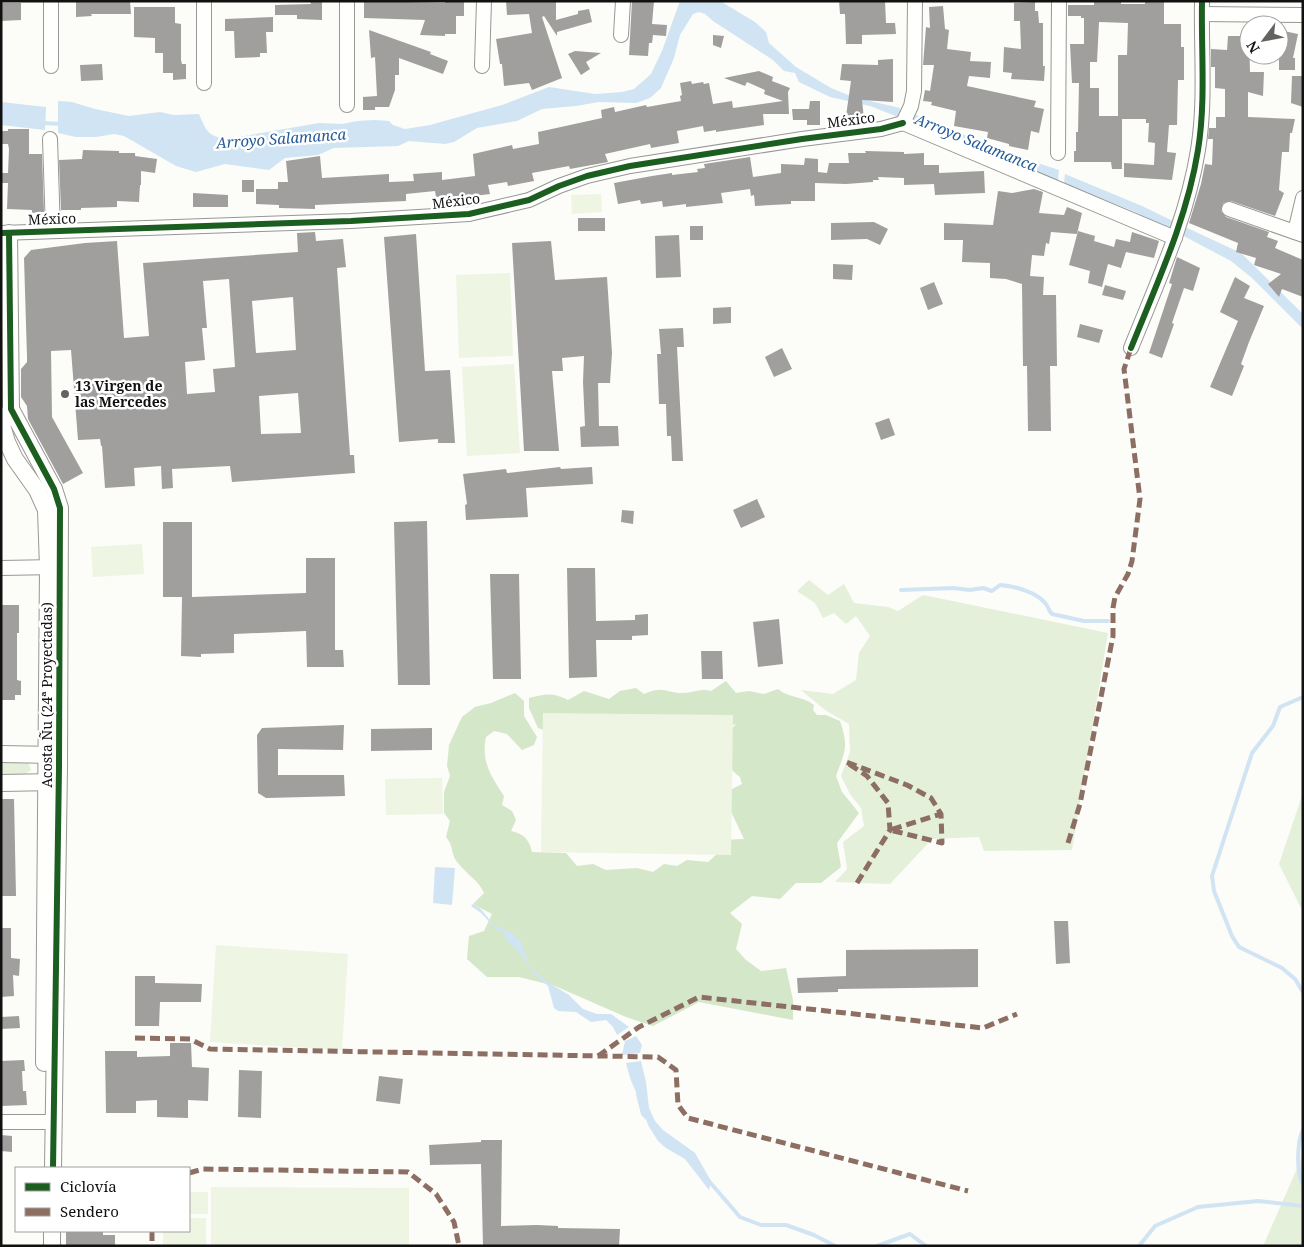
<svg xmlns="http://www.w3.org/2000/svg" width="1304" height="1247" font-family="'Noto Serif',serif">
  <rect width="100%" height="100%" fill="#fcfcf8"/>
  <g fill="#e4f0da">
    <path d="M809,580L828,595L844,584L854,603L888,607L898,611L923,595L1108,633L1072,850L984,851L979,837L932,839L890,884L835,882L847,869L843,842L864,826L861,808L850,794L841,776L850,752L849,724L825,710L801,690L833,694L856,680L859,653L870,636L856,616L846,624L834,613L823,618L815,603L797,591Z"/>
    <path d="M1,760L28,762L31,770L24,775H1Z"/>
    <path d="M1303,793V912L1279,864Z"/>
    <path d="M1303,1155V1246H1263Z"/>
  </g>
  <path fill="#d4e7c9" d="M726,681L736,693L749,691L764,694L778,689C790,699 801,695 814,705L813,710L817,715H826L840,721C849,748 845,751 836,776L842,792L859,813L837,843L841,867L821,883H796L780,899L752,896L730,913L742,924L736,949L746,960L761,971L786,968L793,1000V1020L699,1002L653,1026L626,1017L555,986L519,977H487L467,959L469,936L484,931L492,914L473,904L484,893C478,879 463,872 455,859C451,851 453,845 446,837L450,821L444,813V792L450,776L447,766L449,745L462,717L475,707L491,703L515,693L524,701V716L537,737L534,745L522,750L507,734L494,731L486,737C481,762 491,776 504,796L502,805L512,811L516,820L511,831C524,834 529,839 532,852L566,853L577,866L593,864L606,870L637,868L653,872L664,864L677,866L687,860L708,862L716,855L720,840L744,839L728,805L732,789L742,784L740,777C723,766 728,751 728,733L736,724L712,732L552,733L538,728L529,708V698C547,694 551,692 568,700L584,691L609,699L620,691L636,688L644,694C664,685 665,693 683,693C694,693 699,688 711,691Z"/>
  <g fill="#eef5e3">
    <path d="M601,194L602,212L572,214L571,195Z"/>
    <path d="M510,273L513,356L459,358L456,275Z"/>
    <path d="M514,364L520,453L467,456L462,367Z"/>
    <path d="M142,544L144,574L93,577L91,547Z"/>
    <path d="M543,713L733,715L731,855L541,852Z"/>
    <path d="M442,778L443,814L386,815L385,779Z"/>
    <path d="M216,945L348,954L342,1050L210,1042Z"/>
    <path d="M211,1187L409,1188V1246H211Z"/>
    <rect x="189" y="1192" width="19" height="22"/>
    <path d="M189,1218H206V1246H163V1231H189Z"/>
  </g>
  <g fill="#d1e4f3">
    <path d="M680,1H720L755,22L766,32L769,43L796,67L831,88L853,97L900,108L898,117L870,106L830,97L799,82L795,73L784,71L773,60L713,21L705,14L699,12L693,14L680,35L674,58L661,88L650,98L636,103L599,102L576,106L542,109L517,121L477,128L454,142L445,144L409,141L398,146L334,148L318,155L285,158L269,170L225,164L196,172L176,166L124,136L114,134L96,137H76L58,133V101L72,102L95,109L129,116L160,112L174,115L199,114C206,130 208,137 227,139L319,123L342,124L357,121L374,120L389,121L393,125L405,129L430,125L502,105L549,87L595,94L622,92L634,89L651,74L662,51Z"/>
    <path d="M1,102L46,107L45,130L1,125Z"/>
    <path d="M919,116L1016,156L1059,170L1058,181L915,123Z"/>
    <path d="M1065,174L1142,206L1177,223L1175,232L1133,211L1064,183Z"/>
    <path d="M1183,226L1241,253L1303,314V329L1252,278L1231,261L1180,234Z"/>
    <path d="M435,867L455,868L452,905L433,903Z"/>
    <path d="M473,904L480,908L494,925L512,933L521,941L529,966L546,981L569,995L583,1009L597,1014H611L629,1027L617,1035L613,1027L606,1020L591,1022L576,1012L558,1011L554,1008L548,986L534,974L518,951L509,943L503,932L497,930L481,913L471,906Z"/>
    <path d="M636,1036L642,1045L640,1053L622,1055L625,1041Z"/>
    <path d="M641,1061L646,1082L649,1108L655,1121L663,1130L695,1153L711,1181L709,1190L685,1159L666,1148L658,1141L648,1125L642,1106L630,1078L626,1063Z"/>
  </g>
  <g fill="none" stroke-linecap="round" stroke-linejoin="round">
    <g stroke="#d1e4f3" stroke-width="4">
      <path d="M895,111L922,119"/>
      <path d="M41,123L62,124"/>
      <path d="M901,590L953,588L970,590L983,588L992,591L1000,585C1014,586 1037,592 1046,604C1048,607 1049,611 1052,614L1084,621H1108"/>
      <path d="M1303,697L1280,707L1273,726L1252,753L1212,876L1214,891L1232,936L1239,947L1282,968L1295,979L1303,992"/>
      <path d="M638,1094L643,1114L647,1118"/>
      <path d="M1303,1130C1297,1142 1296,1172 1303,1184"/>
      <path d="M708,1180L740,1217L761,1225H786L814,1235L835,1246"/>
      <path d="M877,1246L910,1234L926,1246"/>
      <path d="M1139,1246L1155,1226L1198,1207L1258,1201L1303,1206"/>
    </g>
  </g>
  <g fill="#a09f9d" fill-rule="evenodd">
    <path d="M76,1H130L131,14H91L92,16L76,17Z"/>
    <path d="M310,1H322V20L297,19V15H275V5L311,4Z"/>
    <path d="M364,1L445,3V1H464V16H456V34H445V36L420,35L425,20L364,18Z"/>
    <path d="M506,1H556V20L578,14V11L589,9L592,22L557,32V36L544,16L542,17L562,78L532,90L529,83L504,86L502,64H500L496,39L532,33L529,14L507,15Z"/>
    <path d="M632,1H654L652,24L667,25L666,36L653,35L652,43H649L648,56L629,55Z"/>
    <path d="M839,1H885L886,23H895L896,34L862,35V44H846L845,14H840Z"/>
    <path d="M1094,1H1121V4H1145V1H1164V24H1181V47H1184V80H1178L1177,125H1169L1167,152L1176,153L1172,180L1124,177V163L1154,165L1155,143L1148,142L1149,123H1146V119H1122V169H1112L1111,162H1074V151H1076V132H1078L1079,83H1072L1070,44H1084V18H1081V16H1068V5H1094ZM1099,22L1128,23L1127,55H1118V116H1099V88H1090V62H1097Z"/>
    <path d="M1035,2V11H1038L1039,23H1043V66H1045L1044,81L1011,79L1012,73L1003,72L1004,47L1021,49L1020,21H1014V3Z"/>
    <path d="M1,3H21V20L1,21Z"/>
    <path d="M943,6L945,29L949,30L947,49L971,52L970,61L991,62L990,78L969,76L967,86L1036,101L1034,107L1044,109L1039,133L1031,131L1028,150L1009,146V144L987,138L988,132L954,126L956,111L931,105L932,102L923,101L925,90L930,91L934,65H923L926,27L930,28L929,7Z"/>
    <path d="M134,7H175V23L181,24V60L182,64H186V79L173,80V73H163V53H155V38L134,37Z"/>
    <path d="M273,17V32H266L267,53H260V57L235,58L234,31H225V19Z"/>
    <path d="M369,30L431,52L430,54L448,61L443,74L399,58V75H395V90L389,107H375V110H363V97L377,96L375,57L371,58Z"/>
    <path d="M1279,30L1298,34L1293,58H1295V70H1279Z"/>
    <path d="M713,35L724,36L721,48L713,45Z"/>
    <path d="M1228,36H1249L1250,72H1264L1263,96L1248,92V117L1295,119L1292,133H1290L1289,152H1282L1279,190L1284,193L1275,216L1231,201L1223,203L1221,211L1226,217L1269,232L1267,237L1278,241L1275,248L1303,260V297L1282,289L1279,297L1268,284L1281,274L1254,265L1256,258L1236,252L1238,243L1189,223L1201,184L1205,164L1212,165L1213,139H1208L1209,128H1216V117H1225V89L1215,88V67H1211V49L1227,50Z"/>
    <path d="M575,51L601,53L586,62L590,69L581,75L568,54Z"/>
    <path d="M893,59V102L862,100L864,119L854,120L853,117L846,116L851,81L840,80L842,64L878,65V60Z"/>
    <path d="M102,64L103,80L81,81L80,65Z"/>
    <path d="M759,71L773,77L772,81L790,88L788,92L789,114H763L764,125L716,132V130L704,132L703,126L677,131L679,143L651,148L650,144L605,154L608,162L570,169L569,166L532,173L534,181L508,186L507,182L488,185L490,194L450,199V196L436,197L435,191L406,194V201L315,205V209L279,208V205L256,204V189H278V182H288L286,161L320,156L322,178L389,174V182L414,181L413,174L442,172V180L475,176L473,154L512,145L513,149L539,144L538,132L602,118L601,110L614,107L615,112L646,105L647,107L681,101L680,96L682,95L680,83L691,81L692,84L703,82L704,84L709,83L713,104L732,101L733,108L783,101L764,94L765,90L747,82L745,86L724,78Z"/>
    <path d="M1292,76H1303V107L1291,103Z"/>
    <path d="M810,101H820V125H807V120H793L792,109H809Z"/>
    <path d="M8,129H29V154H42L44,212L32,213V210L7,209L8,183H1V173H8L9,149L8,144H1V131H8Z"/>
    <path d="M83,150L119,151V153H135V156L157,159L155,173L141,171V185H140L139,202L117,201V207L81,208V210H61L59,160L82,159Z"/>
    <path d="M865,151L904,152V154L924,153V165H939V173L984,171L985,193L935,195L934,184L904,185V178L878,177L879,180H873V182L846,184L815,183V201H791V204L755,206L754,195L751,196L750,189L721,193L723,203L686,207V204L663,207L662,201L641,204L640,200L618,204L614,183L652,176L672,173V175L698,172L697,169L705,168L704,164L750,157L753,177L781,173V164L804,165L805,158L818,159V172L827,173L829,163H849L848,153H866Z"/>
    <rect x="242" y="180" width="12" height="12"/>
    <path d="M1034,189L1043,192L1039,213L1064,215L1067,207L1082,213L1077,234L1051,232L1049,244L1046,243L1044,256L1032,255L1030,276L1044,277L1043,295H1056L1057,366H1050L1051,431H1028L1027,366H1023L1022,284L1006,279L990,278V263L962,262L963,240H944V223L993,225L998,191L1012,193Z"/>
    <path d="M193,193L228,195V207H193Z"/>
    <rect x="578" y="218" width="27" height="13"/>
    <path d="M874,222L888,229L880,245L867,239L831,240V223Z"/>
    <rect x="690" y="226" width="13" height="14"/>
    <path d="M1078,231L1095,236L1094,241L1114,247L1116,239L1130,242L1132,232L1159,241L1154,258L1126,252L1121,268L1108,264L1102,287L1088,283L1090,271L1069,265Z"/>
    <path d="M315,232L316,241L343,239L346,267L337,268L350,455H354L355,473L232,482L230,466L172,469L173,488L162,489L161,466L134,468L135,486L105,488L102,446H101L100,439L78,440L71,350L51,351L52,417L83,473L63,484L28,419L27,406L21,397V369L27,362V357L24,258L31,250L85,243L117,241L124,338L149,336L143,263L298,252L297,233ZM229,279L235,367L213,369L215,392L187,394L185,362L205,360L202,328H207L203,281ZM293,297L296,350L256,353L252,301ZM298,393L301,433L261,434L259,396Z"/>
    <path d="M416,234L425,371L450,370L455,443H438V439L399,442L384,237Z"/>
    <path d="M679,235L681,277L656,278L655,236Z"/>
    <path d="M551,241L555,280L607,277L612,353L610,383H598L599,426H618L619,446L581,447L580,427L585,426L583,382L584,356L562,358L563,371H552L559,451H524L512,243Z"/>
    <path d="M1177,257L1200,268L1193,291L1184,288L1172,323L1174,324L1162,358L1149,353L1172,284L1169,283Z"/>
    <path d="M833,264L853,265L852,280L833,279Z"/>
    <path d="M1235,277L1250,286L1244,298L1264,306L1249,342L1241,364L1244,366L1232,396L1210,387L1238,321L1220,312Z"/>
    <path d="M934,282L943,304L928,310L920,288Z"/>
    <path d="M1105,285L1126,291L1123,300L1102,295Z"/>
    <path d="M731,307V323L713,324V308Z"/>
    <path d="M1080,324L1103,330L1099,343L1077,337Z"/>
    <path d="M683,328L684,347H677L683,461H672L671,436H667L666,404H659L657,354H661L659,329Z"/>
    <path d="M782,348L792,369L774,377L765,357Z"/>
    <path d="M889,418L895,435L881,440L875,423Z"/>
    <path d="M560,467L561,469L592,467L593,484L526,488L528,517L466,520L465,505L467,504L463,474L506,469L507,473Z"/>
    <path d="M757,499L765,517L741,528L733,510Z"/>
    <path d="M622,510L634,511L633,524L621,522Z"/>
    <path d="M427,521L430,685H398L394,522Z"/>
    <path d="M163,522H192V597L306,593V558H335V650H343L344,667H307L306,631L234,634V653L201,654V657L181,656L182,597H163Z"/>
    <path d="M567,568H595L596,621L635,620V615L648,614V635L632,636V640H596L597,677L569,678Z"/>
    <path d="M490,574H519L521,679H493Z"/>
    <path d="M1,605H19V633H17V680L21,681V695H15V700H1Z"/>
    <path d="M779,619L783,664L758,667L753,622Z"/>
    <path d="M701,651H722L723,679H702Z"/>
    <path d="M344,725L343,750L278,749V775H344L345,796L266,798L258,793L257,735L262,728Z"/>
    <path d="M432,728V750L371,751V729Z"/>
    <path d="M1,799H14L16,896H1Z"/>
    <path d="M1054,921H1068L1070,963L1056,964Z"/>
    <path d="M1,928H11V958L20,959L19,976L13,975L14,996L1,997Z"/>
    <path d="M978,949V987L838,989V992L798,993L797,978L846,976V950Z"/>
    <path d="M135,976H155V983L202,984L201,1002H160L159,1026H135Z"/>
    <path d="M19,1016L20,1028L1,1029V1017Z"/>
    <path d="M170,1043H191L192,1067L209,1068L208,1101L188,1100V1118L157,1117V1100L136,1101V1113H106L105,1051H137V1057L170,1056Z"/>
    <path d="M24,1060L25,1071H22L23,1091H26L27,1105L1,1106V1061Z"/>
    <path d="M239,1070L262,1071L261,1118L238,1117Z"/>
    <path d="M379,1076L403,1079L400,1104L376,1101Z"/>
    <path d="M1,1135L12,1136V1152L1,1151Z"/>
    <path d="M481,1140H502L501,1226L537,1225L558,1226V1228L620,1229L619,1246H483L481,1164L430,1165L429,1145L481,1142Z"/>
    <path d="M66,1231H103V1235H115V1246H66Z"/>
  </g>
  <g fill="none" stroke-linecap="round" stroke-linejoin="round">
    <g stroke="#979795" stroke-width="16">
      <g id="minor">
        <path d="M51,1V66"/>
        <path d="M347,1V105"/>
        <path d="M1202,14L1303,15"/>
        <path d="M621,35L623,1"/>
        <path d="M482,66L484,1"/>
        <path d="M204,83V1"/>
        <path d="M903,123L1175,238"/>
        <path d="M903,123L911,106L914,91L915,1"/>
        <path d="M50,139L53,231"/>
        <path d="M1058,153L1059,1"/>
        <path d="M1229,209L1303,235"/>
        <path d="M1295,232L1303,198"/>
        <path d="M1,233L351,221L469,214L529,200L559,186L587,176L630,166L802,139L881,129L903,123"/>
        <path d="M1131,348C1157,283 1187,219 1198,150C1206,101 1201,51 1202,1"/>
        <path d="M1,568L57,567"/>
        <path d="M1,1122H54"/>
      </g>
    </g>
    <g stroke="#979795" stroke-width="18">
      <g id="tertiary">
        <path d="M9,233L11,409L54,489L60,508L59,767L53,1168"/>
        <path d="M11,409L2,425L7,442L15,459L37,490L46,510L48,567L44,1063"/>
        <path d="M1,754L55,755"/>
        <path d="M1,783L56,782"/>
        <path d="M52,1246V1231"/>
      </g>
    </g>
    <use href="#minor" stroke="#fffffe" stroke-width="14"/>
    <use href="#tertiary" stroke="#fffffe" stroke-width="16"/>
    <g stroke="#8d6e63" stroke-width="5" stroke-dasharray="10 5" stroke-linecap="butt">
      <path d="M1068,843L1080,804L1113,636V608L1115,597L1128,574L1132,561L1140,499L1124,369L1131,348"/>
      <path d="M857,883L890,830L888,803L867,776L846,762L907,785L931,798L941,814L942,843L890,830L941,814"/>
      <path d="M135,1038L190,1039L210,1049L658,1057L676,1070L678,1105L688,1118L968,1191"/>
      <path d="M598,1056L639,1027L699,997L983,1028L1017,1014"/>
      <path d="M189,1173L203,1169L408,1172L436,1194L454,1222L459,1246"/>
      <path d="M152,1231V1246"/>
    </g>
    <g stroke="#fff" stroke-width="9">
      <g id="cycleway">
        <path d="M2,233L351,221L469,214L529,200L559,186L587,176L630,166L802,139L881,129L903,123"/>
        <path d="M9,233L11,409L54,489L60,508L59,767L53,1168"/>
        <path d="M1131,348C1157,283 1187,219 1198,150C1206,101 1201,51 1202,1"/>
      </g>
    </g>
    <use href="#cycleway" stroke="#1b5e20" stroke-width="6"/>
  </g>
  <circle fill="#636362" stroke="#fff" stroke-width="2" cx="65" cy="394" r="5"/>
  <g text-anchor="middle" stroke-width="5" stroke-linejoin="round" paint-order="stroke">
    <g font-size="14" fill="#111" stroke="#fff">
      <text transform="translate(851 120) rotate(-7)" y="5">México</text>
      <text transform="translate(456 201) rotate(-7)" y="5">México</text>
      <text transform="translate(52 219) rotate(-2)" y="5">México</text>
      <text transform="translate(47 695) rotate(-90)" y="5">Acosta Ñu (24ª Proyectadas)</text>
    </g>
    <g font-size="14" font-weight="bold" fill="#111" stroke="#fff" text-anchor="start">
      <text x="75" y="391">13 Virgen de<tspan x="75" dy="16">las Mercedes</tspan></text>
    </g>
    <g font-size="15" font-style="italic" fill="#255b98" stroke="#fff">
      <text transform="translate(281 139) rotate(-4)" y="5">Arroyo Salamanca</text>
      <text transform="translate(976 143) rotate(22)" y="5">Arroyo Salamanca</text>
    </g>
  </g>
  <rect width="1304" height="1247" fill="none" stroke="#111111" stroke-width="5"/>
  <rect x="15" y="1167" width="175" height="65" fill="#ffffff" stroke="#a0a0a0"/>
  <rect x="25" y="1183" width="25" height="8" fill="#1b5e20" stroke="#a0a0a0"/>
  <text x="60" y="1192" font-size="15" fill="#111111">Ciclovía</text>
  <rect x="25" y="1208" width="25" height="8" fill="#8d6e63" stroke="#a0a0a0"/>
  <text x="60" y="1217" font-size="15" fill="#111111">Sendero</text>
  <g transform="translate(1264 40) rotate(238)"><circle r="24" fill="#ffffff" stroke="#a0a0a0"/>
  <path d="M0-4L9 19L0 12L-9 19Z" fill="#636362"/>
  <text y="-8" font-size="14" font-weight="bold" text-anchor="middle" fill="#111111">N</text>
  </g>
</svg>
